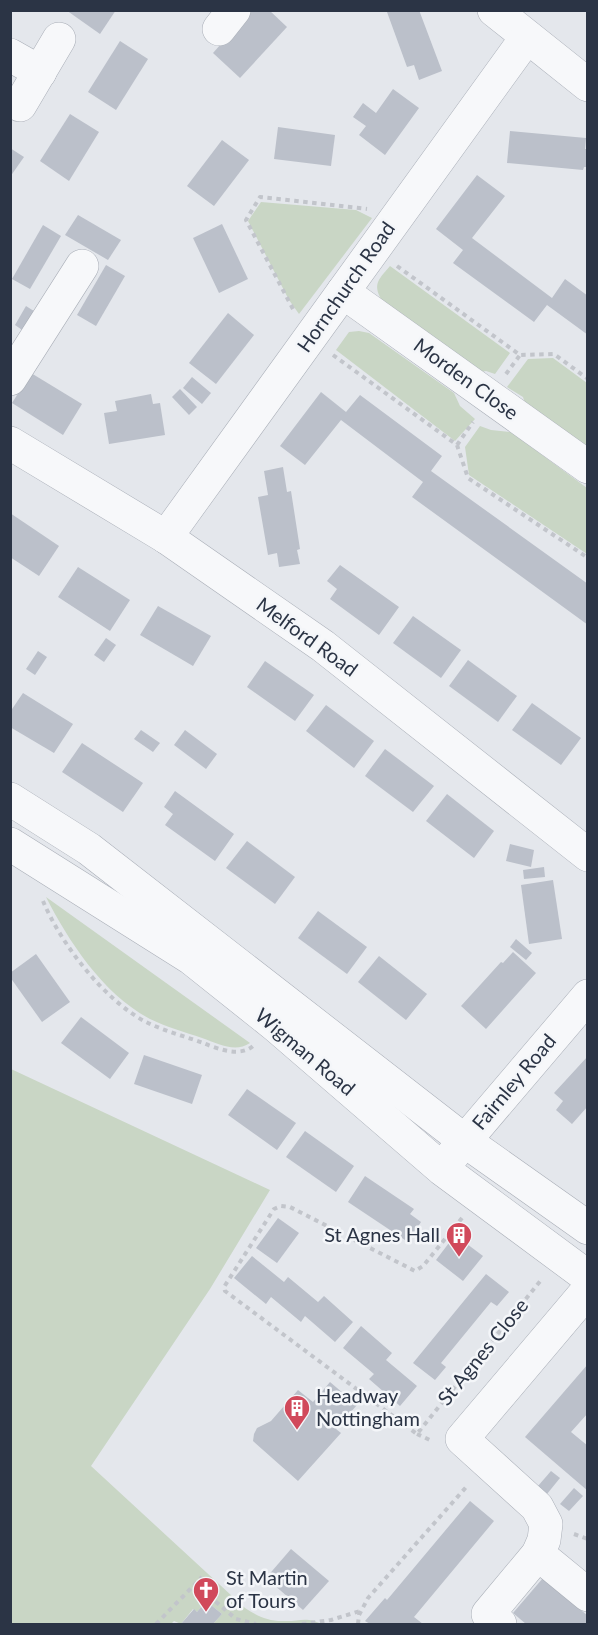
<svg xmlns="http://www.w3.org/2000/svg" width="598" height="1635" font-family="Lato,sans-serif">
  <rect width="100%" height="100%" fill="#e4e7ec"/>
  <g fill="#c9d6c5">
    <path d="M261,202L356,210L372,218L299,314L289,300L248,221Z"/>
    <path d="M390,266L510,353L495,374L486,371L476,373L384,304C372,285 377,281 390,266Z"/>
    <path d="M359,331L369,333L454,393L460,406L475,419L455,441L336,350L349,332Z"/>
    <path d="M553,358L587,383V457L526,407L523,397L507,387L528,359Z"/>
    <path d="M480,426L491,430L511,432L587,488V554L469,475L465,447Z"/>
    <path d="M46,897L250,1043C235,1053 219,1044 202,1038C185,1032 166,1027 150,1019C103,994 69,942 46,897Z"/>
    <path d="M11,1069L270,1190L210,1289L91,1466L245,1608C257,1616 268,1621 282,1621C299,1622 306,1616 321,1624H213L222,1614L206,1601L197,1612L193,1609L181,1624L174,1621L171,1624H11Z"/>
  </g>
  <g fill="#bbc0ca">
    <path d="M66,10H116L100,34Z"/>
    <path d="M251,10H269L287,27L240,78L213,53Z"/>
    <path d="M390,10H419L442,71L419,80L414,65L407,67L387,12Z"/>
    <path d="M120,41L148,59L116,110L88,92Z"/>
    <path d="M393,89L419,108L385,155L359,135L366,126L353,117L363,103L376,113Z"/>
    <path d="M70,114L99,132L69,181L40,161Z"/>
    <path d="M278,127L335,135L331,166L274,159Z"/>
    <path d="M510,131L586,138L585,149H588V167H584L583,170L507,163Z"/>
    <path d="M222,140L249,160L214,206L187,186Z"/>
    <path d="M10,148L24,157L10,177Z"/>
    <path d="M477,175L505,196L472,238L552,298L565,279L588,296V335L547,305L534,322L453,263L463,250L436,229Z"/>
    <path d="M78,215L121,240L108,260L65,235Z"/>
    <path d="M222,224L248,279L219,293L193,238Z"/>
    <path d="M43,225L61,236L30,289L12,279Z"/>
    <path d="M106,265L125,276L96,326L77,315Z"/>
    <path d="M26,306L37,313L25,332L15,325Z"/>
    <path d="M228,313L254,335L216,384L189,363Z"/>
    <path d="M31,373L82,404L63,435L12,403Z"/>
    <path d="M192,377L211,393L202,404L183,388Z"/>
    <path d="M180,389L197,407L189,415L172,397Z"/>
    <path d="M321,392L346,412L360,395L442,456L431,471L588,584V625L412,497L423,482L341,420L305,465L280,446Z"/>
    <path d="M151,394L153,404L160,403L165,435L109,444L104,413L117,411L115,401Z"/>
    <path d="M283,467L287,492L291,491L300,549L297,550L300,564L279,567L277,553L268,555L258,497L268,495L264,471Z"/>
    <path d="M10,513L59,546L39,576L10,557Z"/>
    <path d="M340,565L399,607L379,635L330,599L337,589L327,581Z"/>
    <path d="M78,567L130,600L110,631L58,597Z"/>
    <path d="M158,606L211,636L193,666L140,635Z"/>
    <path d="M413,616L461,650L441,678L393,643Z"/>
    <path d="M106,638L116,645L104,662L94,655Z"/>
    <path d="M38,651L47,657L35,675L26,669Z"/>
    <path d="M468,660L517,696L498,722L449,686Z"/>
    <path d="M265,661L314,695L295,721L247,687Z"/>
    <path d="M23,693L73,724L54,753L10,727V712Z"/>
    <path d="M532,703L581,738L561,765L512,730Z"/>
    <path d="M326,705L374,741L354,768L306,731Z"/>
    <path d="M141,730L160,743L153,752L134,739Z"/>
    <path d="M185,730L217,754L206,769L174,745Z"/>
    <path d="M82,743L143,783L123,812L62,772Z"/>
    <path d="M385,749L434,786L413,812L365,776Z"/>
    <path d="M175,791L234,834L215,861L165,825L173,814L164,807Z"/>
    <path d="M447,794L494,831L474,858L426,821Z"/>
    <path d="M247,841L295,877L275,904L226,868Z"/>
    <path d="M510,844L534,850L531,867L506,861Z"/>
    <path d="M544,867L545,877L524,879L523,870Z"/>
    <path d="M553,880L562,939L529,944L521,885Z"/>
    <path d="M318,911L367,947L347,974L298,938Z"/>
    <path d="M516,939L532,953L526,960L510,947Z"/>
    <path d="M513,952L536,973L486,1029L461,1006L501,962L503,963Z"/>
    <path d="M36,954L70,1002L42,1022L10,977V973Z"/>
    <path d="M379,956L427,994L406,1020L358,982Z"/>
    <path d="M81,1017L129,1053L110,1079L61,1043Z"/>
    <path d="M144,1055L202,1075L192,1104L134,1084Z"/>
    <path d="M588,1056V1106L572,1124L556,1110L563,1101L554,1093Z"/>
    <path d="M247,1089L296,1123L277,1150L228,1115Z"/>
    <path d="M305,1131L354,1166L336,1192L286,1157Z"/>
    <path d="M365,1176L414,1209L410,1214L421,1222L408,1242L348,1202Z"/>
    <path d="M278,1218L299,1233L277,1263L256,1248Z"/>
    <path d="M455,1235L483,1256L463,1281L436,1260Z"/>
    <path d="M252,1256L284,1282L288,1277L318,1302L324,1296L353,1322L335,1342L305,1316L301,1322L271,1297L266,1304L234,1278Z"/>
    <path d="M486,1274L509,1292L497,1306L491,1302L441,1363L446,1367L435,1380L413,1363Z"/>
    <path d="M361,1326L392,1353L386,1360L417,1386L400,1406L369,1379L374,1374L343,1348Z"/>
    <path d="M588,1364V1413L571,1432L588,1446V1491L525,1437Z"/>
    <path d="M330,1382L357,1405L336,1429L341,1433L298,1481L253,1441L254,1434L257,1428L271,1421L298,1390L313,1402Z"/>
    <path d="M551,1471L560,1478L547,1494L538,1486Z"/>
    <path d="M574,1488L583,1496L569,1511L560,1504Z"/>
    <path d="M470,1501L494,1521L414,1617L423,1624H370L365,1621L385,1598L387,1600Z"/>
    <path d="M291,1549L329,1581L303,1610L266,1578Z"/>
    <path d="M543,1578L588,1616V1624H526L513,1613Z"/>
    <path d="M206,1601L222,1614L213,1624H181L194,1609L197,1612Z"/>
  </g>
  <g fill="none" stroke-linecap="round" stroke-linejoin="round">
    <g stroke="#a9aeb7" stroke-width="34">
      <g id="minor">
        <path d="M494,10L588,85"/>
        <path d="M219,29L234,10"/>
        <path d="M10,55L40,72"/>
        <path d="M20,105L59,39"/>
        <path d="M343,292L588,467"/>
        <path d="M10,379L82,266"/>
        <path d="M10,443L166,537L323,646L588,855"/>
        <path d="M166,537L527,37"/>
        <path d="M10,799L89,849L465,1141L588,1228"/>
        <path d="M10,844L191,958L275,1025L442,1169L588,1277"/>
        <path d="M451,1157L588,996"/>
        <path d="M538,1554L588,1595"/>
        <path d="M500,1624L488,1614L538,1554L544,1540L546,1524L537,1507L462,1439L588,1290"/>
      </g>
    </g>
    <g stroke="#c2c5cb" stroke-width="4" stroke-dasharray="4.5 4.5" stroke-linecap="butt">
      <path d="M397,266L520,355L554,354L588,379"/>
      <path d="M293,309L246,220L260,197L367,209"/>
      <path d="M333,355L457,445L468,478L588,558"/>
      <path d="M506,374L520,355"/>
      <path d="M457,445L473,422"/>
      <path d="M43,901C61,944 104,1000 146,1022C164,1031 184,1036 203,1043C218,1049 241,1058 254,1045"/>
      <path d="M462,1218L423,1266L415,1271L290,1207L281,1206L274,1209L224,1287L225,1291L417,1434L541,1280"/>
      <path d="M417,1434L432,1441"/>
      <path d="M574,1534L588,1539"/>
      <path d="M195,1584L236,1619L256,1624"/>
      <path d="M156,1624L202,1577"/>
      <path d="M302,1624L331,1620L360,1611"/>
      <path d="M358,1624L359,1615L368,1598L468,1485"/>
    </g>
    <use href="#minor" stroke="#f7f8fa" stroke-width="33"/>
  </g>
  <defs>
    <g id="building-pin" transform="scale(1.35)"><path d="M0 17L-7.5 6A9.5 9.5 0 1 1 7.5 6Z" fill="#d1495b" stroke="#f4f6f9"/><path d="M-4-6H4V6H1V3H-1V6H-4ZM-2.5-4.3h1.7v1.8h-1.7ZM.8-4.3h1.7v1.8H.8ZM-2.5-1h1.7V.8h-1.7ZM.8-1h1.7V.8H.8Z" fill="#fff"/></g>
    <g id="church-pin" transform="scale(1.35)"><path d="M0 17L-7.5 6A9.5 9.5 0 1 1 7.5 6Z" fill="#d1495b" stroke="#f4f6f9"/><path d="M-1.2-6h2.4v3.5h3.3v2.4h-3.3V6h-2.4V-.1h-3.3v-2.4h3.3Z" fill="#fff"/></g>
  </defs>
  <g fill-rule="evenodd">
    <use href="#building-pin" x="459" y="1235"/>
    <use href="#building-pin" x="297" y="1408"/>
    <use href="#church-pin" x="206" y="1590"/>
  </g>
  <g text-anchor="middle" stroke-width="5" stroke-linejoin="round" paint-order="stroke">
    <g font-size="20" fill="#2b3445" stroke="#f4f6f9">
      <text transform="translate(346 287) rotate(-55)" y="7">Hornchurch Road</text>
      <text transform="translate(466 379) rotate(36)" y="7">Morden Close</text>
      <text transform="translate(307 637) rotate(36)" y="7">Melford Road</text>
      <text transform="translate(305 1052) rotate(40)" y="7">Wigman Road</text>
      <text transform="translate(514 1082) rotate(-50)" y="7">Fairnley Road</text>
      <text transform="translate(483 1352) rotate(-51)" y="7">St Agnes Close</text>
    </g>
    <g font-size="20" fill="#2b3445" stroke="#f4f6f9" text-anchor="start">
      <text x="440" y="1242" text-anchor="end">St Agnes Hall</text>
      <text x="316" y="1403">Headway<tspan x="316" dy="23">Nottingham</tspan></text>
      <text x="226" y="1585">St Martin<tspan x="226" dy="23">of Tours</tspan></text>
    </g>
  </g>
  <rect width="598" height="1635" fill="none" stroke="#2b3445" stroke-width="24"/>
</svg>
